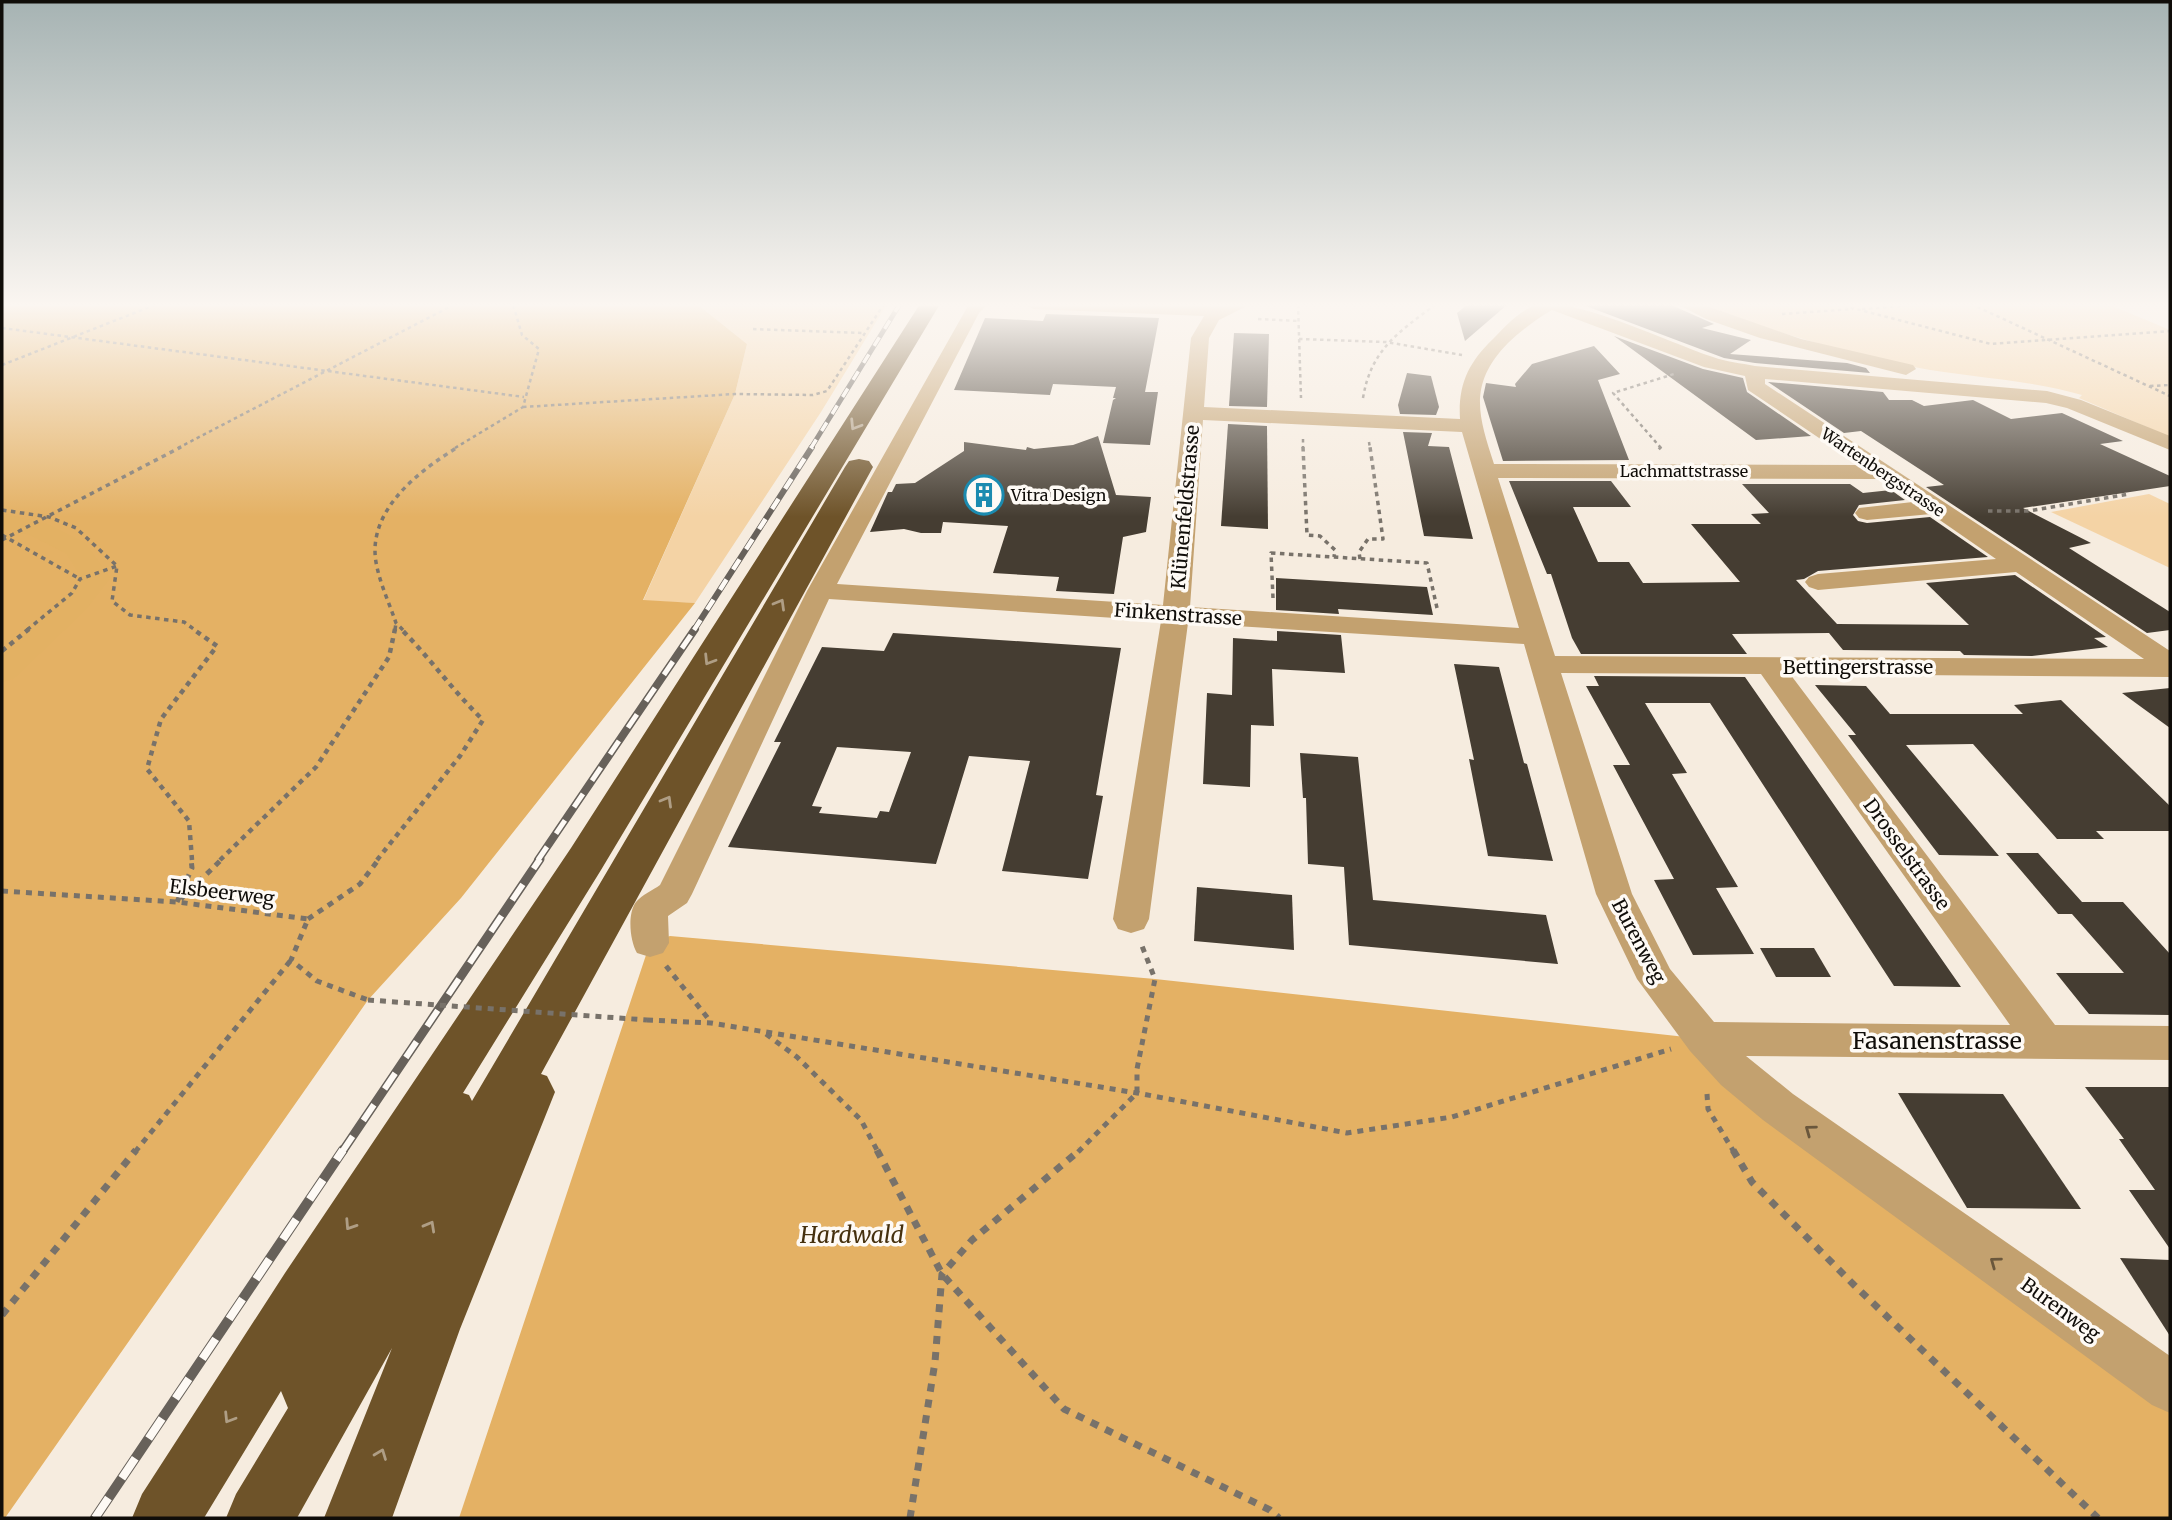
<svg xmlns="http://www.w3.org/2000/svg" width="2172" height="1520" font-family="Merriweather,serif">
  <rect width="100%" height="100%" fill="#f6ecdf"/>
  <g fill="#f4d3a5">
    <path d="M697,304H887L821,412L695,603L643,601L735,394L747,344Z"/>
    <path d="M1693,304H2108L2170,330V437L2079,398L2082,395C2028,379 1970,378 1914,367C1838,352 1766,328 1693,304Z"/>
    <path d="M2149,494L2170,504V568L2051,512Z"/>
  </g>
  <g fill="#e4b164">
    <path d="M2,304H697L747,344L735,394L643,600L695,603L461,898L368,1000L5,1518H2Z"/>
    <path d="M670,936L1155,979L1704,1039L1778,1107L2170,1387V1518H459L650,943Z"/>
  </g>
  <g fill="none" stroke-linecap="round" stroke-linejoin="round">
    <path fill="#e3b163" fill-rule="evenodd" d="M2,513L47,524L85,543L110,578L86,609L13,679L2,682V657L66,597L82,578L67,554L30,535L2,529Z"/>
  </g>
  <g fill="#453d32" fill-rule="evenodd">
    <path d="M1468,304H1508L1465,341L1457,313Z"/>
    <path d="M1587,304H1669L1714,324L1702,328L1751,340L1730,354L1847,363L1866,368L1870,373L1755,363L1724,358L1586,306Z"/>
    <path d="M1046,314L1159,318L1145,392H1158L1150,445L1103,443L1113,400L1116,398H1113L1116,387L1053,384L1050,395L954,390L985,318L1043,321Z"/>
    <path d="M1234,333L1269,334L1267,407L1229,406Z"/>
    <path d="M1614,336L1703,369L1743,378L1747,392L1811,436L1756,440Z"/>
    <path d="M1594,346L1620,374L1598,380L1629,460L1503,461L1483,397L1486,383L1516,387L1515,384L1532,364Z"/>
    <path d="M1407,373L1431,376L1439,407L1436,415L1400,414L1398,405Z"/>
    <path d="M1768,382L1883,392L1889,400H1912L1924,406L1973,400L2011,419L2062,413L2123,441L2100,444L2170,476V486L2023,508L2091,543L2069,548L2170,612V630L2147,633L1926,487L1944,485L1861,431L1844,433Z"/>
    <path d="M1228,424L1267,426L1268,529L1221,526Z"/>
    <path d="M1403,432L1432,433L1428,446L1449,447L1473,539L1424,536Z"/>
    <path d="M1098,436L1116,495L1151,497L1146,532L1123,537L1114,594L1056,591L1059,577L993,573L1008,526L943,522L941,533H921L904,529L870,532L888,492H892L896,484L915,483L964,451V442L1026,450L1027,447L1034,449L1073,445Z"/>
    <path d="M1509,481H1611L1631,507H1573L1598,562H1629L1643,583L1740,582L1691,524H1761L1751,514L1769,513L1742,484H1850L1863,493L1891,490L1905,500L1859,505L1853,515L1858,521L1867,523L1930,517L1988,557L1818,571L1804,579L1796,580L1837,624L1969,625L1926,583L2015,575L2106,637L2094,638L2108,647L2032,656L1964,655L1960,651L1843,650L1829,633L1732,634L1747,654H1581L1572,638L1551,574H1547Z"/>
    <path d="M1276,578L1427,587L1433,615L1338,609L1339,614L1276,610Z"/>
    <path d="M1277,631L1341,635L1345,673L1272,669L1274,726L1251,725L1250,787L1203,784L1207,693L1232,695L1233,638L1277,641Z"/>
    <path d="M893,633L1121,648L1096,795L1103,796L1088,879L1002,871L1030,761L969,756L936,864L728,847L781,742H774L822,647L884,651ZM837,747L911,752L889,812L880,811L877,818L819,813L822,807L812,806Z"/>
    <path d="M1454,664L1499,667L1524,763L1527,764L1553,861L1488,856L1469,759L1474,760Z"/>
    <path d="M1594,676L1745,677L1961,987L1894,986L1710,703H1645L1687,773L1672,774L1738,887L1716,888L1754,954L1693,955L1654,880L1674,879L1613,765H1630L1586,686H1599Z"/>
    <path d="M1815,685L1866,686L1890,714H2023L2014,705L2061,700L2170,806V831H2096L2104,839H2057L1973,744L1906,745L1999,856L1939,855L1848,735H1856Z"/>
    <path d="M2170,688V728L2122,693Z"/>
    <path d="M1300,753L1358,757L1373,900L1546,915L1558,964L1349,945L1344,867L1308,864L1306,798H1303Z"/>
    <path d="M2006,853H2038L2082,902H2123L2170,954V1015L2089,1014L2056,973H2124L2072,914H2058Z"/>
    <path d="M1197,887L1292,895L1294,950L1194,941Z"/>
    <path d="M1760,948H1814L1831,977H1776Z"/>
    <path d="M2085,1087H2170V1249L2129,1190H2155L2119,1139H2124Z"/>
    <path d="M1898,1093L2003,1094L2081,1209L1967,1208Z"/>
    <path d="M2120,1258L2170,1260V1336Z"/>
  </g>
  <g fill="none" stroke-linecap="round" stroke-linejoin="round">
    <g stroke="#78726a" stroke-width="2.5" stroke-dasharray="3.5 3.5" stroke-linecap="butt">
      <path d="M1298,304L1301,398"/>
      <path d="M1837,304L1991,344L2170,331"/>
      <path d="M1971,304L2170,396"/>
      <path d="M1862,309L1927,304"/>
      <path d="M1782,314L1853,309"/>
      <path d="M1258,319L1299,321"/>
      <path d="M2,328L524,397"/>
      <path d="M753,329L864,333"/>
      <path d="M1299,339L1386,342L1462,355"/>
      <path d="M2,365L157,304"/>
      <path d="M2150,386L2170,385"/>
      <path d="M1363,398C1371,349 1399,332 1436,304"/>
      <path d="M523,407L735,394L813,395L827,391L884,304"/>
      <path d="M1303,439V448"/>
      <path d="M1369,442L1370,448"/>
      <path d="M178,448L455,304"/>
      <path d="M455,448L523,407L539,349L522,335L513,304"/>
      <path d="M1661,448L1613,393L1674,374"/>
    </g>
    <g stroke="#78726a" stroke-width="3.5" stroke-dasharray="4.5 4.5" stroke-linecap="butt">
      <path d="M1303,447L1307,535L1320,536L1335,550L1334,557"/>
      <path d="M1659,447L1661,449"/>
      <path d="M2,510L49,517L76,528L117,566L112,601L130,615L184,622L195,630"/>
      <path d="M1988,511H2028L2129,494"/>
      <path d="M2,535L80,579"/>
      <path d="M2,540L181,447"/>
      <path d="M1360,559L1359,552L1368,539H1383L1370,447"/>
      <path d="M1273,598L1271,553L1427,563L1437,608"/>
      <path d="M27,630L72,593L80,579L117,566"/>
      <path d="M395,630L396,623"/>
      <path d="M403,630L396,623C390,605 381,586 377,567C364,513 417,472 458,447"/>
    </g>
    <g stroke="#78726a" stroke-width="4.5" stroke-dasharray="5 5" stroke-linecap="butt">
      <path d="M2,651L29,629"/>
      <path d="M192,860L189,821L147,769L161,719L217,646L193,629"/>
      <path d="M220,860L316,767L389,657L395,629"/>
      <path d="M377,860L460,756L483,720C453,691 430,658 401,629"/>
    </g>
    <g stroke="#78726a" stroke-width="5" stroke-dasharray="6 6" stroke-linecap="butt">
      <path d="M2,891L177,902L308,919L291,960L317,981L368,1000"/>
      <path d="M181,899L222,859"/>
      <path d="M177,902L192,868L191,859"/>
      <path d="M308,919L360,884L379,859"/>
      <path d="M666,966L711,1022"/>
      <path d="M647,1020L711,1023L1137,1093L1347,1133L1452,1117L1671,1049"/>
      <path d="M766,1034L797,1057L861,1120L878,1152"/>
      <path d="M1707,1094L1708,1109L1734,1152"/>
      <path d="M135,1152L291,960"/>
      <path d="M1078,1152L1137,1093V1069L1155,979L1142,946"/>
    </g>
    <g stroke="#78726a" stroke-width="7" stroke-dasharray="8 8" stroke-linecap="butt">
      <path d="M877,1150L942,1274L1064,1409L1270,1510L1279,1518"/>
      <path d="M1733,1150L1752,1182L1854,1285L2098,1518"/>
      <path d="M2,1315L136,1150"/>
      <path d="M910,1518L935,1362L942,1274L972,1240L1080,1150"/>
    </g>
    <g fill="#c3a16f" fill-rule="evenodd">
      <path d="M969,304H988L979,313L837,584L1163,605L1191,338L1204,316L1033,309L1024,304H1251L1219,320L1209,338L1204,407L1460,419C1458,385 1468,363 1493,339C1504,327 1523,307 1540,304C1577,298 1673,344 1713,357C1726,362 1741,363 1755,366L2047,391L2081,400L2170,436V450L2067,408L2046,403L1765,379V384L2170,651V677L1790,674L2055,1025L2170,1026V1060L1746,1056L1793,1094L2170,1356V1413L2152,1405L1763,1120L1721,1085L1690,1051L1637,979L1596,894L1524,644L1188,623L1149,919L1144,929L1131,933L1118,929L1113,919L1161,621L829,599L692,894L687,903L668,916L669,943L663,953L650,957L637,953C630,941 627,914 636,902C642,895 653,890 660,885L807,591ZM1552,310L1704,367L1745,376L1748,390L1859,465L1494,464C1478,415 1468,384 1508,343C1521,331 1536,319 1552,310ZM1203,420L1462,432L1519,628L1190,607ZM1498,478L1878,479L1913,502L1859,508L1855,513L1859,518L1867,520L1931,514L1996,559L1818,574L1809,577L1805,582L1809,587L1818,590L2016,572L2144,659L1555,656ZM1561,673L1761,674L2010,1025L1714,1022L1670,969L1632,894Z"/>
      <path d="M1677,304H1701L1801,339L1913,365L1916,369L1906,375L1760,338L1706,319Z"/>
    </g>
    <path fill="#6e5329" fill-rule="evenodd" d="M920,304H940L601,870L463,1093L469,1095L472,1101L845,467L849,461L859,459L869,461L873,467L541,1074L547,1076L555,1092L460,1329L392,1518H324L392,1348L297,1518H226L236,1494L288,1408L281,1391L204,1518H132L142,1494L285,1273L571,848Z"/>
    <g stroke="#67615a" stroke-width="5">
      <path id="rail-far4" d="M811,448L900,304"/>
    </g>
    <g stroke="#67615a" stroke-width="6">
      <path id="rail-far3" d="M694,630L812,447"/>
    </g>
    <g stroke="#67615a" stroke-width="8">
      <path id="rail-far2" d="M538,860L695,629"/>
    </g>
    <g stroke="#67615a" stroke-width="9">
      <path id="rail-far1" d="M342,1152L540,859"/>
    </g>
    <g stroke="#67615a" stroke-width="10">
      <path id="rail" d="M95,1518L343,1150"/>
    </g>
    <use href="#rail-far4" stroke="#fefaf5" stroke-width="3.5" stroke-dasharray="10" stroke-linecap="butt"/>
    <use href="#rail-far3" stroke="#fefaf5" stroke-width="4.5" stroke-dasharray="12" stroke-linecap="butt"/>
    <use href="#rail-far2" stroke="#fefaf5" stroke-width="5" stroke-dasharray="16" stroke-linecap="butt"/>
    <use href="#rail-far1" stroke="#fefaf5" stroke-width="6" stroke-dasharray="19" stroke-linecap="butt"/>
    <use href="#rail" stroke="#fefaf5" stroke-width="8" stroke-dasharray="24" stroke-linecap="butt"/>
    <path stroke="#78726a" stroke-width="5" stroke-dasharray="6 6" stroke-linecap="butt" d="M368,1000L647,1020"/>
  </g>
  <defs><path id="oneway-chevron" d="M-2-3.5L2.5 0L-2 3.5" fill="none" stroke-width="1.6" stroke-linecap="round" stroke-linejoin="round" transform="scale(1.75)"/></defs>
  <g stroke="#af9e85">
    <use href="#oneway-chevron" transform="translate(855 425) rotate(122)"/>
    <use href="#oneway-chevron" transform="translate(780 604) rotate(-60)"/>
    <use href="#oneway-chevron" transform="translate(709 660) rotate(122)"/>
    <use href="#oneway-chevron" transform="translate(667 801) rotate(-60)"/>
    <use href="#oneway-chevron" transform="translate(350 1225) rotate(123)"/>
    <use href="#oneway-chevron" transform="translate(430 1226) rotate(-61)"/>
    <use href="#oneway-chevron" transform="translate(229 1418) rotate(122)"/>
    <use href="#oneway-chevron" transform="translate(381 1454) rotate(-69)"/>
  </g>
  <g stroke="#6a573c">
    <use href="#oneway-chevron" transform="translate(1810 1130) rotate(-144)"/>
    <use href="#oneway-chevron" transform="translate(1995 1262) rotate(-144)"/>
  </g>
  <linearGradient id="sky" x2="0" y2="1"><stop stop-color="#a6b3b3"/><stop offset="0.59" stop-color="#fbf6f1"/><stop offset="1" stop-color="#fbf6f1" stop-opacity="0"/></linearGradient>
  <rect width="2172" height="517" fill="url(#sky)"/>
  <defs>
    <g id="building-ring" transform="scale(2.0125)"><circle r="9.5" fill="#fefaf5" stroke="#1b8bb0" stroke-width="1.5"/><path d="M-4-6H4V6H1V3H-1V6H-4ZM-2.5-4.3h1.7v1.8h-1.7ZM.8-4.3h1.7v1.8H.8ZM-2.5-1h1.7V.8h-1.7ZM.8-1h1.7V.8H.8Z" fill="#1b8bb0"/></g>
  </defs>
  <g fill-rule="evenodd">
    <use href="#building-ring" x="984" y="495"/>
  </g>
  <g text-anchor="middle" stroke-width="7" stroke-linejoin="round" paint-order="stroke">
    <g font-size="16" fill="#100d09" stroke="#fefaf5">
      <text x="1684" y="477">Lachmattstrasse</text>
      <text transform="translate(1883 472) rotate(34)" y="6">Wartenbergstrasse</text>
    </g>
    <g font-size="16" fill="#100d09" stroke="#fefaf5" text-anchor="start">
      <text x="1011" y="501">Vitra Design</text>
    </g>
    <g font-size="19" fill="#100d09" stroke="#fefaf5">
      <text transform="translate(1185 507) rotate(-85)" y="7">Klünenfeldstrasse</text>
      <text transform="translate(1178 614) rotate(4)" y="7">Finkenstrasse</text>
      <text x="1858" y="674">Bettingerstrasse</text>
      <text transform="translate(1907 854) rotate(54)" y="7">Drosselstrasse</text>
      <text transform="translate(222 892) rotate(7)" y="7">Elsbeerweg</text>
      <text transform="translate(1639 941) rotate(62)" y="7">Burenweg</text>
      <text transform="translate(2061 1309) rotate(36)" y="7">Burenweg</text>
    </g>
    <g font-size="23" fill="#100d09" stroke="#fefaf5">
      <text x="1937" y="1049">Fasanenstrasse</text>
    </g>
    <g font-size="23" font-style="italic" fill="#46310f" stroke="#fefaf5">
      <text x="852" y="1243">Hardwald</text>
    </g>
  </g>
  <rect width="2172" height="1520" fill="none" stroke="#100d09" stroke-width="7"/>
</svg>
